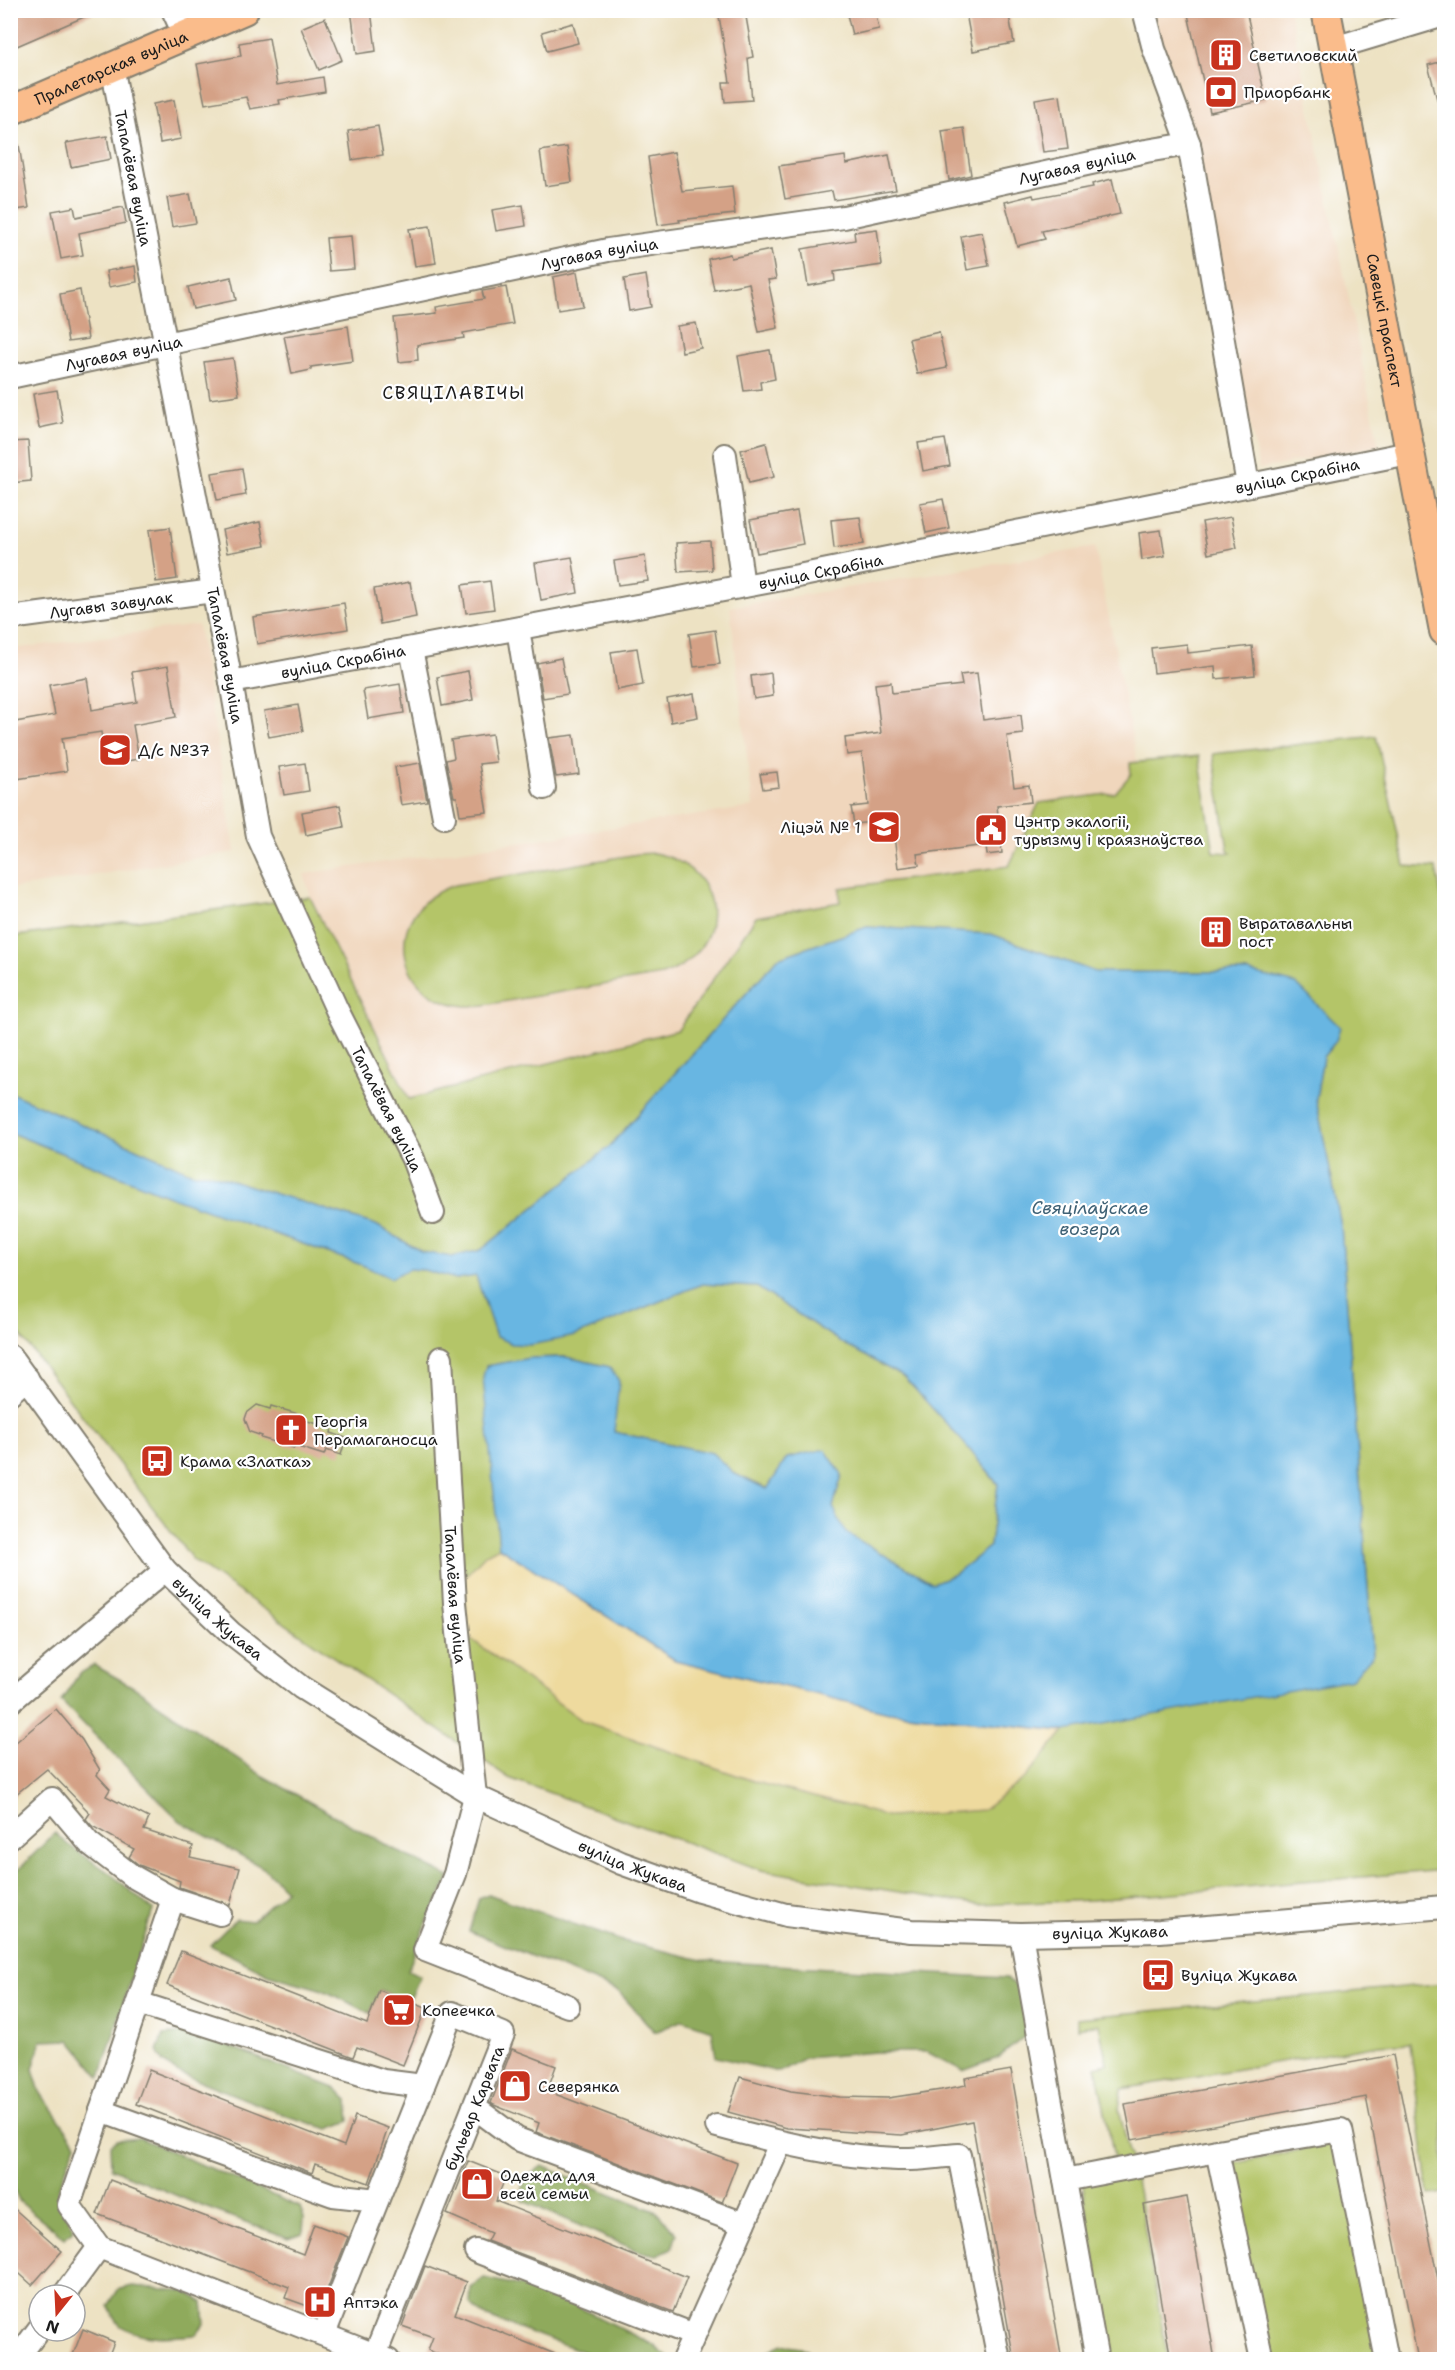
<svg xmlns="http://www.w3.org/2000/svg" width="1455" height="2370" font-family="'Shantell Sans',sans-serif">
  <rect width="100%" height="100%" fill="#fff"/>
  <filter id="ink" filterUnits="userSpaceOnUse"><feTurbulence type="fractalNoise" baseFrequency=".0167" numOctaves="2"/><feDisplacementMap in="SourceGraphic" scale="12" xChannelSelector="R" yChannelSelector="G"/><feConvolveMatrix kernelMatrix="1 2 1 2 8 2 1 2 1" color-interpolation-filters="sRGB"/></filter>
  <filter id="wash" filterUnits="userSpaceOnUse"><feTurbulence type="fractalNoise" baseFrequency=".008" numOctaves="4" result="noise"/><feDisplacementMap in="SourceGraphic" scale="24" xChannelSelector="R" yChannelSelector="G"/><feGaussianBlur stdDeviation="1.35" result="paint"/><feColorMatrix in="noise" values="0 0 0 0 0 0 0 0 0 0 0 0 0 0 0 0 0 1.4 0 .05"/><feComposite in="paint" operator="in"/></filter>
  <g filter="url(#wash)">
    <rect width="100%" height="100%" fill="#ede2c3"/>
    <g fill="#f0d6bc">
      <path d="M1151,11H1290L1379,446L1259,469L1191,124Z"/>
      <path d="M1095,547L1154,847L756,917L678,1030L409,1099L317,919L304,874L753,807L730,607Z"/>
      <path d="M198,625L235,852L11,889V649Z"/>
    </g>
    <g fill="#b4c568" stroke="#687042" stroke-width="1.5">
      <path d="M1376,736L1405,866L1436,868L1444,910V1870L1092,1900L980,1905L761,1870L509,1778L193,1560L11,1323V1133L177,1199L362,1265L391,1278L408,1269L424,1270L456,1279L476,1276L496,1337L575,1336L702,1284L757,1287L842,1343L904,1377L965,1444L998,1485L990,1546L955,1574L933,1583L845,1533L833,1507L842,1475L787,1458L768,1489L735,1474L712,1453L614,1432L610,1367L565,1357L530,1358L486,1366L499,1547L1373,1655L1341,1226L1316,1099L1323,1057L1336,1041L1249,972H1095L991,934L867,927L778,958L609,1147L481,1250L452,1257L422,1252L376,1225L208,1173H192L11,1093L10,937L310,897L409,1099L678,1030L756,917L840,902V888L1009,866L1039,803L1115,793L1131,774L1130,763L1199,756L1214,852L1231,853L1228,850L1213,754Z"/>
      <path d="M654,853C727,867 732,951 662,975L478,1006C395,1010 376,910 455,885L638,854Z"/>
      <path d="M1444,1983V2193L1429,2195L1410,2043L1379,2045L1122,2089L1119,2109L1132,2165L1099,2170L1096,2161L1114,2157L1096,2067L1107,2064L1099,2024L1077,2028V2018Z"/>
      <path d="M1338,2142L1384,2359H1266L1228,2165Z"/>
      <path d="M1134,2169L1168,2359H1110L1082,2179Z"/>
    </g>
    <g fill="#8faa5c" stroke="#56633c" stroke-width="1.5">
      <path d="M94,1665L135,1688L263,1776L399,1852L450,1877L427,1922L408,1970L420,1976L409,2002L380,1990L370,2013L323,1990L270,1975L210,1945L236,1919L252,1921L286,1890L265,1869L180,1821L61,1701L79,1674Z"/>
      <path d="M55,1833L67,1844L111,1874L153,1910L100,2077L70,2040L41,2041L33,2069L40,2092L76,2143L58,2190L73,2230L65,2238L20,2202L11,2184L10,1878Z"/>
      <path d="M488,1894L619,1940L706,1961L1006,1978L1018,1987L1030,2032L998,2058L963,2071L927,2052H876L804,2058L779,2072L716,2057L712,2030L683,2020L655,2032L618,1991L469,1931L479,1898Z"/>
      <path d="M193,2032L337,2089L348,2100L350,2121L329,2129L290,2117L177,2072L163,2062L157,2051L163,2035Z"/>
      <path d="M140,2138L300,2207L304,2218L303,2233L289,2238L199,2205L111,2168L110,2145L117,2140Z"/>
      <path d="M542,2166L657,2212L677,2234L672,2248L657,2255L638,2251L523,2201C520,2183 527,2176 542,2166Z"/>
      <path d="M484,2278L549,2292L653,2345L670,2359H603L482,2315L470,2304L471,2288Z"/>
      <path d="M132,2286L185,2291L203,2302L205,2324L196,2335C173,2337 142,2340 121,2326C116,2322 112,2312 108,2306L118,2290Z"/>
      <path d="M783,2345L807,2349L813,2359H753Z"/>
    </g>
    <path fill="#eeda9e" stroke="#857b5d" stroke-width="1.5" d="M499,1547L675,1660L889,1712L1065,1731L1025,1778L983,1810L891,1817L759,1783L583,1721L467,1636L464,1577L486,1554Z"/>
    <path fill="#67b6e2" stroke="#42697f" stroke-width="1.5" d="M867,927L991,934L1095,972H1249L1296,984L1340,1027L1336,1041L1323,1057L1316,1099L1341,1226L1373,1655L1352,1679L1065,1731L889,1712L675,1660L499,1547L483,1377L486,1366L530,1358L566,1357L610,1367L619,1381L614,1432L712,1453L735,1474L767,1489L787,1458L825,1449L842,1475L833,1507L846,1533L933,1583L955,1574L990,1546L998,1484L965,1444L904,1377L842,1343L757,1287L702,1284L575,1336L530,1345L512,1344L496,1337L476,1276L456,1279L424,1270L409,1269L391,1278L362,1265L177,1199L11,1133V1093L192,1173H208L376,1225L422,1252L452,1257L481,1250L609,1147L778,958Z"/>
    <g id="blocks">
      <g fill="#d4a186">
        <path d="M10,10H100L10,49Z"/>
        <path d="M351,10H371L376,51L357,54Z"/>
        <path d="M846,10H875L879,29L852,35Z"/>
        <path d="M982,10H1008L1014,43L973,51L966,13Z"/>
        <path d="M1187,10H1246L1266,100L1210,112Z"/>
        <path d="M745,11L753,57L748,58L752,100L725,102L723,82H730L719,16Z"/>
        <path d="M325,18L342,60L319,70L301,28Z"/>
        <path d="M573,23L578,43L547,51L542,32Z"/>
        <path d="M269,38L277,85L323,77L325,92L279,100L280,104L250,109L246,97L205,104L197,64L241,56L239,43Z"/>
        <path d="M1444,61V106L1439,107L1428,65Z"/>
        <path d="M1060,95L1068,149L1043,152L1035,99Z"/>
        <path d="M174,100L181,139L160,143L153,104Z"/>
        <path d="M378,126L383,155L352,160L348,131Z"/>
        <path d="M964,128L971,175L949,180L942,131Z"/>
        <path d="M107,136L111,159L71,167L66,143Z"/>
        <path d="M19,145L29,208L10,211V146Z"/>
        <path d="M567,147L572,182L545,186L540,151Z"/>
        <path d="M674,152L682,191L732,186L735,214L679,220L680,222L658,225L648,157Z"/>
        <path d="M889,155L896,190L834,200L832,191L785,199L779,166L845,156L846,164Z"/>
        <path d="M1112,179L1120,214L1042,231L1045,239L1017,246L1005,202L1033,195L1034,198L1093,187L1092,184Z"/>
        <path d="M190,194L196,223L172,227L167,198Z"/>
        <path d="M523,205L526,226L496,231L492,210Z"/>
        <path d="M74,207L76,217L123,207L126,223L79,233L83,255L61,259L52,211Z"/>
        <path d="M430,226L436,263L415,266L409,229Z"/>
        <path d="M877,229L882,265L834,272L835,281L808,286L802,249L855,240L854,232Z"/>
        <path d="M982,232L989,266L967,270L961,236Z"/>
        <path d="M351,236L354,269L329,271L326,238Z"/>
        <path d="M771,250L776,279L768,280L778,328L759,332L749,283L714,290L708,259L730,254L731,258Z"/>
        <path d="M135,266L137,282L109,287L106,271Z"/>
        <path d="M577,272L583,306L558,310L553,277Z"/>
        <path d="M646,275L651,307L629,311L624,279Z"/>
        <path d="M231,277L236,300L193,309L188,287Z"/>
        <path d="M506,287L513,324L463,333L464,338L417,345L418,360L399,362L394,318L437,313L436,307L484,299L482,291Z"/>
        <path d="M80,290L88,339L68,342L60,294Z"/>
        <path d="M696,323L701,348L682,352L677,326Z"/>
        <path d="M348,326L353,361L311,367V370L292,374L284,336Z"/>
        <path d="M939,332L947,368L917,374L909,339Z"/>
        <path d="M770,350L775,379L760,382L761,389L744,391L738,356Z"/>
        <path d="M233,358L239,395L210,399L204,362Z"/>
        <path d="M57,390L63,423L39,428L33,394Z"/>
        <path d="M945,439L950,466L923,471L918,443Z"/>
        <path d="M28,441L31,481L10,483V442Z"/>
        <path d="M766,443L774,477L749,483L741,450Z"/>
        <path d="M242,468L246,495L217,500L212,473Z"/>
        <path d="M943,499L949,528L926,533L920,503Z"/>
        <path d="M797,511L803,544L757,553L750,520Z"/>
        <path d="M860,517L864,544L834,548L831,520Z"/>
        <path d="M1231,517L1237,548L1208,554L1202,522Z"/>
        <path d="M260,522L265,546L227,553L222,530Z"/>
        <path d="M170,527L177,579L156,582L149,530Z"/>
        <path d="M1161,530L1165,556L1142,560L1139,533Z"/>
        <path d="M710,541L712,570L678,572L676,543Z"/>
        <path d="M645,556L648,581L618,585L614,561Z"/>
        <path d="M572,557L578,593L541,600L535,563Z"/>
        <path d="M490,581L494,609L466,613L462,585Z"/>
        <path d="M410,582L416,617L380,624L374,589Z"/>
        <path d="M344,603L348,629L257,644L253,617Z"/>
        <path d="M715,630L720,664L694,667L689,634Z"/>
        <path d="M1187,644L1188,653L1252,646L1255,675L1216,679L1215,666L1154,673L1151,648Z"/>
        <path d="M637,648L643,685L617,690L611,652Z"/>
        <path d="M561,658L568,694L543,698L537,663Z"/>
        <path d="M168,666L176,717L133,725L139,759L106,764L101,732L62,738L67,771L10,780V723L55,715L49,685L87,678L92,710L137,702L132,672Z"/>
        <path d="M468,671L473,700L442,706L437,677Z"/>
        <path d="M771,673L773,696L754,699L751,676Z"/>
        <path d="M977,673L983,720L1021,715L1023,734L1007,736L1014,787L1029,785L1031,802L997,806L1002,853L987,855L986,845L917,854L919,865L898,868L892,820L854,824L851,807L868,805L862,753L847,755L845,738L881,733L875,684L891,682L892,693L962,685L960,675Z"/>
        <path d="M400,684L404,713L368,719L363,690Z"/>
        <path d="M694,694L698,717L671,722L667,699Z"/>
        <path d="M298,705L303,731L269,737L264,711Z"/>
        <path d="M492,734L496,762L479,764L487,812L460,815L457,797H454L446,760L454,758L451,740Z"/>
        <path d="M574,735L579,774L556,777L549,738Z"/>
        <path d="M305,763L309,791L284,795L279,767Z"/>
        <path d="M420,763L427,801L401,805L395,767Z"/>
        <path d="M777,772L779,787L763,789L760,774Z"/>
        <path d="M340,805L344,827L306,835L302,812Z"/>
        <path d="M257,1405L270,1409L271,1406L305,1416L304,1420L332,1428L331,1433L346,1438L341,1455L326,1450L324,1455L295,1446L294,1448L261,1438L262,1436L250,1432L245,1419L247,1413Z"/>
        <path d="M56,1709L82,1740L100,1770L97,1775L110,1789L106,1796L149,1818L144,1830L193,1846L190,1857L240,1868L230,1905L179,1887L180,1881L139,1865L129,1857L134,1849L92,1826L86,1819L90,1813L47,1769L10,1799V1747Z"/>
        <path d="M181,1951L367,2024L379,1990L426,2008L403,2065L357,2047L353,2057L167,1985Z"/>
        <path d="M512,2049L556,2066L547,2091L737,2163L722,2202L536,2132L539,2123L494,2105L491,2103Z"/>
        <path d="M1393,2055L1444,2309V2360H1418L1366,2097L1132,2140L1125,2104Z"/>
        <path d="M149,2070L344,2146L355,2116L388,2128L369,2183L315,2164L312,2173L136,2104Z"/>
        <path d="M1011,2070L1062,2360H1014L972,2121L902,2135L787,2128L728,2112L740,2077L791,2091L840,2097L888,2098L941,2090L966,2085L965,2078Z"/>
        <path d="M468,2161L506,2176L496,2201L687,2277L673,2312L487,2241L491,2233L447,2214Z"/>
        <path d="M110,2180L303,2254L314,2224L348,2237L319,2310L285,2298L289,2287L97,2214Z"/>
        <path d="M1187,2197L1199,2266L1215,2360H1171L1144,2205Z"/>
        <path d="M10,2205L62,2251L32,2285L10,2265Z"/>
        <path d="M425,2266L467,2282L455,2314L570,2360H452L428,2350L433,2337L402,2326Z"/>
        <path d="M83,2329L114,2342L107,2360H71Z"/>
      </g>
    </g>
  </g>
  <g filter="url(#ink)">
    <use href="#blocks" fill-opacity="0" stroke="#847f70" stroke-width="1.5"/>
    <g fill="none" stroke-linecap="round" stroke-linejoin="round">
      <g stroke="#847f70" stroke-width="26">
        <g id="minor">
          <path d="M173,10L185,36"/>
          <path d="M1144,10L1154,49L1189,144L1248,485"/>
          <path d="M1334,48L1444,15"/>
          <path id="s1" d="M112,66L231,682L258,836L337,1010L413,1159L433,1213"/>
          <path id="s2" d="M10,377L608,250L844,217L1146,151L1189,144"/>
          <path d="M725,455L743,586"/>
          <path id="s3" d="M10,618L213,591"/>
          <path d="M518,629L544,788"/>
          <path d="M411,649L444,817"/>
          <path id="s4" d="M231,682L798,576L1409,453"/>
          <path id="s5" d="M10,1356L165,1570L231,1633L302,1688L475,1796L621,1863L699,1891L786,1915L911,1931L1021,1934L1160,1931L1444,1907"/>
          <path id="s6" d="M441,1358L455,1603L475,1796L455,1874L425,1950L568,2006"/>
          <path d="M10,1393L27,1378"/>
          <path d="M10,1702L165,1570"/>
          <path d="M10,1837L52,1799L89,1843L132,1876L173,1899L220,1914"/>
          <path d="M173,1899L69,2205L99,2247L388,2360"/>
          <path d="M1021,1934L1097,2360"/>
          <path d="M138,2003L383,2081L423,2086"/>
          <path d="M474,2107L517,2139L744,2224"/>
          <path d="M101,2111L333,2195L377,2200"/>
          <path d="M717,2126C776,2142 837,2157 898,2159C918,2160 939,2156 959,2155L999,2360"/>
          <path d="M1065,2180L1217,2151"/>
          <path d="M476,2251L694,2335"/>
          <path d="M64,2295L99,2247"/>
          <path d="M324,2334L452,2013L503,2034L375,2355"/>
          <path d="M16,2360L39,2329"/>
          <path d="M683,2360L780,2144"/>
          <path d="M1262,2360L1217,2151L1341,2130L1387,2360"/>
        </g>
      </g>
      <g stroke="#847f70" stroke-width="32">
        <g id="major">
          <path id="s7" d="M1326,10L1444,631"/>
          <path id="s8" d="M10,111L244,10"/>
        </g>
      </g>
      <use href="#minor" stroke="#fff" stroke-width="22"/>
      <use href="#major" stroke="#fabc8b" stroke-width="28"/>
    </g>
  </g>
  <defs>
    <g id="building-square" transform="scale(1.725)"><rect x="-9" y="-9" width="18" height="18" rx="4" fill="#c8321e" stroke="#fff"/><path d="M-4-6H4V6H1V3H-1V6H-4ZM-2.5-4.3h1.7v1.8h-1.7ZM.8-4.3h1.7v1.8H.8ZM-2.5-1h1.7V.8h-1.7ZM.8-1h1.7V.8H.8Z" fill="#fff"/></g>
    <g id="bank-square" transform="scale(1.725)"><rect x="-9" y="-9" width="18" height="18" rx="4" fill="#c8321e" stroke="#fff"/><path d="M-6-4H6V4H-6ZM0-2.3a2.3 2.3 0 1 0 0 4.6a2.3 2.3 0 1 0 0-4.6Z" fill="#fff"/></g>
    <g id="school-square" transform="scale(1.725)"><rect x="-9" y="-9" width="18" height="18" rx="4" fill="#c8321e" stroke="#fff"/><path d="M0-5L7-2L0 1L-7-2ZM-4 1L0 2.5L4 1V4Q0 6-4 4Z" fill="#fff"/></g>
    <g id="civic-square" transform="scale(1.725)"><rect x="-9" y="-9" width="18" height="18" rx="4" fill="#c8321e" stroke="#fff"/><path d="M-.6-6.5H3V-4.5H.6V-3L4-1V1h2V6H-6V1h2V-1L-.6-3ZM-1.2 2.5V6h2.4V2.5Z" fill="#fff"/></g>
    <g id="church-square" transform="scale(1.725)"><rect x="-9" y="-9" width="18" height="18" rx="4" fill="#c8321e" stroke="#fff"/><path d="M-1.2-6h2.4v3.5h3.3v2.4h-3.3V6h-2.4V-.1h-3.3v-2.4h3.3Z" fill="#fff"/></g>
    <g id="bus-square" transform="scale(1.725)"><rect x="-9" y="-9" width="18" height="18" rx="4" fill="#c8321e" stroke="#fff"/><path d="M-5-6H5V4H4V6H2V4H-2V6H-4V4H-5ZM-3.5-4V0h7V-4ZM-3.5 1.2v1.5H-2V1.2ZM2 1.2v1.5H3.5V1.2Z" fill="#fff"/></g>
    <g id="supermarket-square" transform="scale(1.725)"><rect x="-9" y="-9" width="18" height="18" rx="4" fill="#c8321e" stroke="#fff"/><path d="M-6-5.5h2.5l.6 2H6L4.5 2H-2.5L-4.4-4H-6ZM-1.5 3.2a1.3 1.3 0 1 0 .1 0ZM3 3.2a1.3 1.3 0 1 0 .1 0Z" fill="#fff"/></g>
    <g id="shop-square" transform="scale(1.725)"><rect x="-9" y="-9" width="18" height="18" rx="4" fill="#c8321e" stroke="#fff"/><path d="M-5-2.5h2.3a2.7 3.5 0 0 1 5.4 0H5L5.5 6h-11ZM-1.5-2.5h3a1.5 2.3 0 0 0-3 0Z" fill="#fff"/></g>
    <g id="hospital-square" transform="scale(1.725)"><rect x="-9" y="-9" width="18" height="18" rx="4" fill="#c8321e" stroke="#fff"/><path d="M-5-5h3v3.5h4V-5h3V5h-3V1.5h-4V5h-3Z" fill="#fff"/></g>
  </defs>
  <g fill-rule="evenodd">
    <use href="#building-square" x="1226" y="55"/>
    <use href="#bank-square" x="1221" y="92"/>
    <use href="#school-square" x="115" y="750"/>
    <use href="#school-square" x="884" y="827"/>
    <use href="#civic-square" x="991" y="830"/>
    <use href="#building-square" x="1216" y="932"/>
    <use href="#church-square" x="291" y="1430"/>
    <use href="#bus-square" x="157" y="1461"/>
    <use href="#bus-square" x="1158" y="1975"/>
    <use href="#supermarket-square" x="399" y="2010"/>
    <use href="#shop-square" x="515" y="2086"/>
    <use href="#shop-square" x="477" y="2184"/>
    <use href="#hospital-square" x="320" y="2302"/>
  </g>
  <g text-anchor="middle" stroke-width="4.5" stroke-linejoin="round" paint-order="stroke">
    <g font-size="16" fill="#1c1c1c" stroke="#fff" text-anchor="start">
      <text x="1249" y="61">Светиловский</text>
      <text x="1244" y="98">Приорбанк</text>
      <text x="138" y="756">Д/с №37</text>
      <text x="1014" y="827">Цэнтр экалогіі,<tspan x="1014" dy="18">турызму і краязнаўства</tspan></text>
      <text x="861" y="833" text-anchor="end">Ліцэй № 1</text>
      <text x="1239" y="929">Выратавальны<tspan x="1239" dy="18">пост</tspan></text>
      <text x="314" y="1427">Георгія<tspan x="314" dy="18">Перамаганосца</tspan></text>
      <text x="180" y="1467">Крама «Златка»</text>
      <text x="1181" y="1981">Вуліца Жукава</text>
      <text x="422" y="2016">Копеечка</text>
      <text x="538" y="2092">Северянка</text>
      <text x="500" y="2181">Одежда для<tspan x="500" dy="18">всей семьи</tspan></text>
      <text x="343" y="2308">Аптэка</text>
    </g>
    <g font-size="16" fill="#1c1c1c" stroke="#fff">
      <text dy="6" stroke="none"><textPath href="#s8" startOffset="110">Пралетарская вуліца</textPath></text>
      <text dy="6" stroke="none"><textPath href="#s2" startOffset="1088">Лугавая вуліца</textPath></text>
      <text dy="6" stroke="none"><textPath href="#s1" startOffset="114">Тапалёвая вуліца</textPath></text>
      <text dy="6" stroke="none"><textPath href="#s2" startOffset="602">Лугавая вуліца</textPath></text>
      <text dy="6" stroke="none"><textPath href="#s7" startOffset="316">Савецкі праспект</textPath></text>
      <text dy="6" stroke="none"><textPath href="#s2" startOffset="116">Лугавая вуліца</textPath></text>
      <text dy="6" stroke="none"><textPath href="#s4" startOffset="1086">вуліца Скрабіна</textPath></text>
      <text dy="6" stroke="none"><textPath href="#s4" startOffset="600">вуліца Скрабіна</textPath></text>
      <text dy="6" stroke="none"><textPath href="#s3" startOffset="102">Лугавы завулак</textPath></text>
      <text dy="6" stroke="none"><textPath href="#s1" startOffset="600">Тапалёвая вуліца</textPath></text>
      <text dy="6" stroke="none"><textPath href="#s4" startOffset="114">вуліца Скрабіна</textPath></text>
      <text dy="6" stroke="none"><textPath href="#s1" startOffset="1086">Тапалёвая вуліца</textPath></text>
      <text dy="6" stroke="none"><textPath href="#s6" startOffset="237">Тапалёвая вуліца</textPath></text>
      <text dy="6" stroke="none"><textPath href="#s5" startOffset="336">вуліца Жукава</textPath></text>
      <text dy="6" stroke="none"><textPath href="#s5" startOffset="822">вуліца Жукава</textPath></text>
      <text dy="6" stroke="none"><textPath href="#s5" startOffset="1308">вуліца Жукава</textPath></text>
      <text transform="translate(474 2108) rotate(-68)" y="6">бульвар Карвата</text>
    </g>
    <g font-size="18" letter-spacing="1.5" fill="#1c1c1c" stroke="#fff">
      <text x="454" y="399">СВЯЦІЛАВІЧЫ</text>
    </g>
    <g font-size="18" font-style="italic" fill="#3e6175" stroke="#fff">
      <text x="1090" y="1214">Свяцілаўскае<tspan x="1090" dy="21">возера</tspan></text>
    </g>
  </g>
  <rect width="1455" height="2370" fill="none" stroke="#fff" stroke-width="36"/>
  <g transform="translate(57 2313) rotate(198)"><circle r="28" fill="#ffffff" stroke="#a4a4a4" stroke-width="1.5"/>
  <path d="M0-4.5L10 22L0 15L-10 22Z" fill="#c8321e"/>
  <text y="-9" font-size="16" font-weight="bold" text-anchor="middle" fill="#1c1c1c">N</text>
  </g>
</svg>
